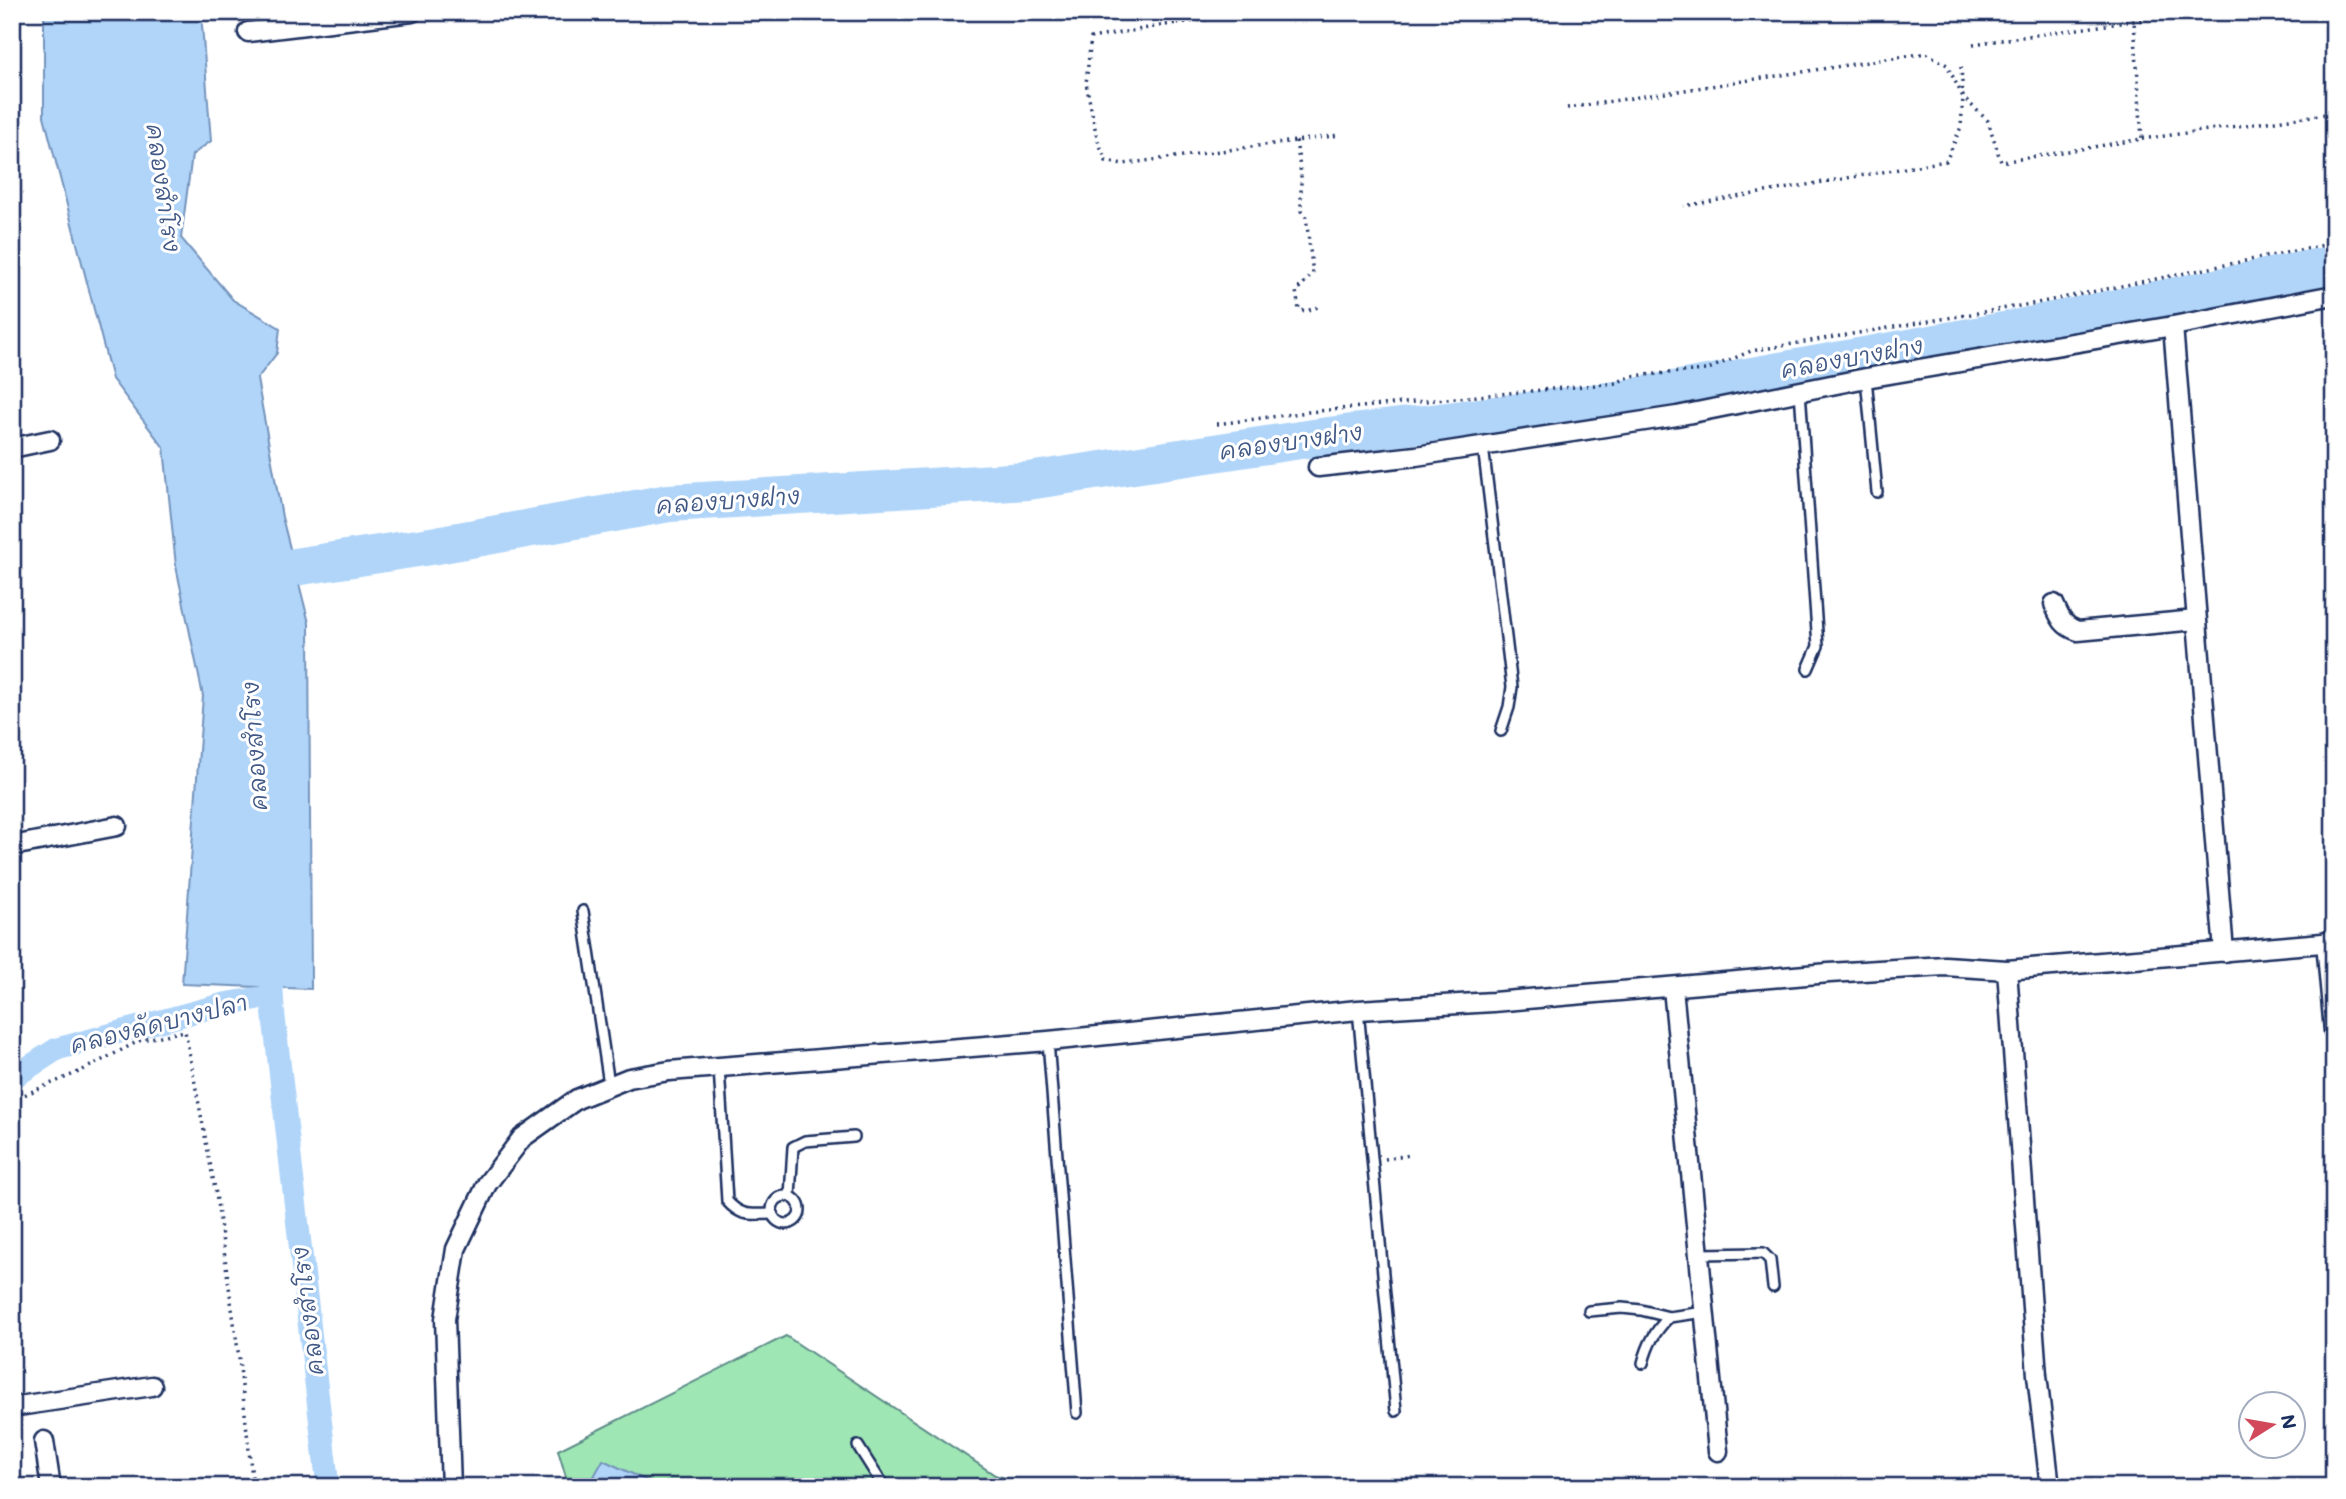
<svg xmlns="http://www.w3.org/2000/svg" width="2346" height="1499" font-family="Mali,'Playpen Sans Thai',sans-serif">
  <rect width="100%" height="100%" fill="#fff"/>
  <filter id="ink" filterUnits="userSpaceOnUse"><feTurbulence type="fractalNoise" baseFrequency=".0143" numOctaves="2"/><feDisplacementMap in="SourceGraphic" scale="14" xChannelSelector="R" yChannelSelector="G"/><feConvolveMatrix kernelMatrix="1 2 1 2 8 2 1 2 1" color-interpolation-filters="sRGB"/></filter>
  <g filter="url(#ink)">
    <path fill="#9ee6b3" stroke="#5c8a88" stroke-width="2" d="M786,1336L995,1475L1034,1487H569L558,1450Z"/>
    <g fill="#b0d5f9" stroke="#7493bb" stroke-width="2">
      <path d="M44,12H201L211,141L192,155L181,238L233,300L280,328L277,353L257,379L282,517L309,623L311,989L182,984L203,696L176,566L164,448L112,379L44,116Z"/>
      <path d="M603,1460L660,1487H599L592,1480Z"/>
    </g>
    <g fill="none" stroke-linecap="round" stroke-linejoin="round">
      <g stroke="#b0d5f9" stroke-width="23">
        <path d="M270,957L273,1009L328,1487"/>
        <path d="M12,1078L57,1049L224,1004L272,996"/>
      </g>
      <path stroke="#b0d5f9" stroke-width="38" d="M243,575L437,545L669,503L1028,481L1320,437L1623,399L2004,331L2334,264"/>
      <g stroke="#1b2f5e" stroke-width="14">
        <g id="service">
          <path d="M1866,378L1877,492"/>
          <path d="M1800,391L1818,646L1808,669"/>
          <path d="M1483,446L1512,687L1509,707L1501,731"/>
          <path d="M583,911L609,1084"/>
          <path d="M1358,1010L1396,1411"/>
          <path d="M1048,1041L1077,1413"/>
          <path d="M719,1067L727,1201C742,1218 752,1214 773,1214"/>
          <circle cx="786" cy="1210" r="14"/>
          <path d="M790,1196L793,1147L805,1141L854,1137"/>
          <path d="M1699,1254L1763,1253L1770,1260L1773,1287"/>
          <path d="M1589,1311L1622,1308L1641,1310L1669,1317L1705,1312"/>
          <path d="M1643,1363C1648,1344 1655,1331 1669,1317"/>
          <path d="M858,1446L884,1487"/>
        </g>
      </g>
      <g stroke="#1b2f5e" stroke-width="23">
        <g id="minor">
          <path d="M248,32L412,12"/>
          <path d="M2173,326L2224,952"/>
          <path d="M12,448L50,440"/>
          <path d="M1318,467L1416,456L1677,416L1866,378L2173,326L2334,295"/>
          <path d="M2054,604C2060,618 2063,626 2078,631L2196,620"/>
          <path d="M12,846L117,826"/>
          <path d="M2326,942L2334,1031"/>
          <path d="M2007,970L2037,1375L2050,1487"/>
          <path d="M1673,988L1718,1451"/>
          <path d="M12,1407L152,1386"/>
          <path d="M44,1441L51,1487"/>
          <path d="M451,1487L445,1319L456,1249L487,1184L522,1138L577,1099L629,1078L669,1071L1048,1041L1358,1010L1493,1002L1829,973L1945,966L2007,970L2334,942"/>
        </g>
      </g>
      <g stroke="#1b2f5e" stroke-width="3.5" stroke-dasharray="2 5" stroke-linecap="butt">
        <path d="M1181,12L1177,23L1091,38L1086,83L1097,138L1106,161L1123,164L1340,135"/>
        <path d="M1953,12V18"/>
        <path d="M1177,23L1274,12"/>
        <path d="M1973,44L2197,12"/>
        <path d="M1961,67L1963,97L1988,121L2001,162L2142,139L2134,21"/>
        <path d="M1567,108L1926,53L1947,65L1963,97L1961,127L1946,161L1684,206"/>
        <path d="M2142,139L2334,113"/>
        <path d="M1296,141L1301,174V211L1306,217L1313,274L1296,291L1299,310L1306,311L1318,307"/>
        <path d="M1217,424L1308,412L1616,383L1631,376L1706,370L1751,351L2037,303L2334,243"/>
        <path d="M12,1100L81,1071L141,1040L185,1031L216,1194L239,1358L253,1487"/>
        <path d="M1385,1159L1410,1155"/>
      </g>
      <use href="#service" stroke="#fff" stroke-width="9"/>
      <use href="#minor" stroke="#fff" stroke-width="18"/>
    </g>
  </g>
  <g text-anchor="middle" stroke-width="6" stroke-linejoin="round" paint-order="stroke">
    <g font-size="23" font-style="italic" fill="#405885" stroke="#fff">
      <text transform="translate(163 188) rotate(82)" y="8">คลองสำโรง</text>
      <text transform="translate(1852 358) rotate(-10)" y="8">คลองบางฝาง</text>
      <text transform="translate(1291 442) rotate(-8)" y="8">คลองบางฝาง</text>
      <text transform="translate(728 501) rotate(-4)" y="8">คลองบางฝาง</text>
      <text transform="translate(255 746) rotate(-94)" y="8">คลองสำโรง</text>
      <text transform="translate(159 1024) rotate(-14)" y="8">คลองลัดบางปลา</text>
      <text transform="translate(308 1311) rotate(-97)" y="8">คลองสำโรง</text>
    </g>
  </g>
  <rect width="2346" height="1499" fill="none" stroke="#fff" stroke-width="42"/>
  <rect x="21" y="21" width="2304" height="1457" fill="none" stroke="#1b2f5e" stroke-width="2.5" filter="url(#ink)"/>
  <g transform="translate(2272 1425) rotate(79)"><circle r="33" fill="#ffffff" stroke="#a4acbf" stroke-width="2"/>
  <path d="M0-5L12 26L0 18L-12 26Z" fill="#d1495b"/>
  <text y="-10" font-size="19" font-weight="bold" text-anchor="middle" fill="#1b2f5e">N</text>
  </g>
</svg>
